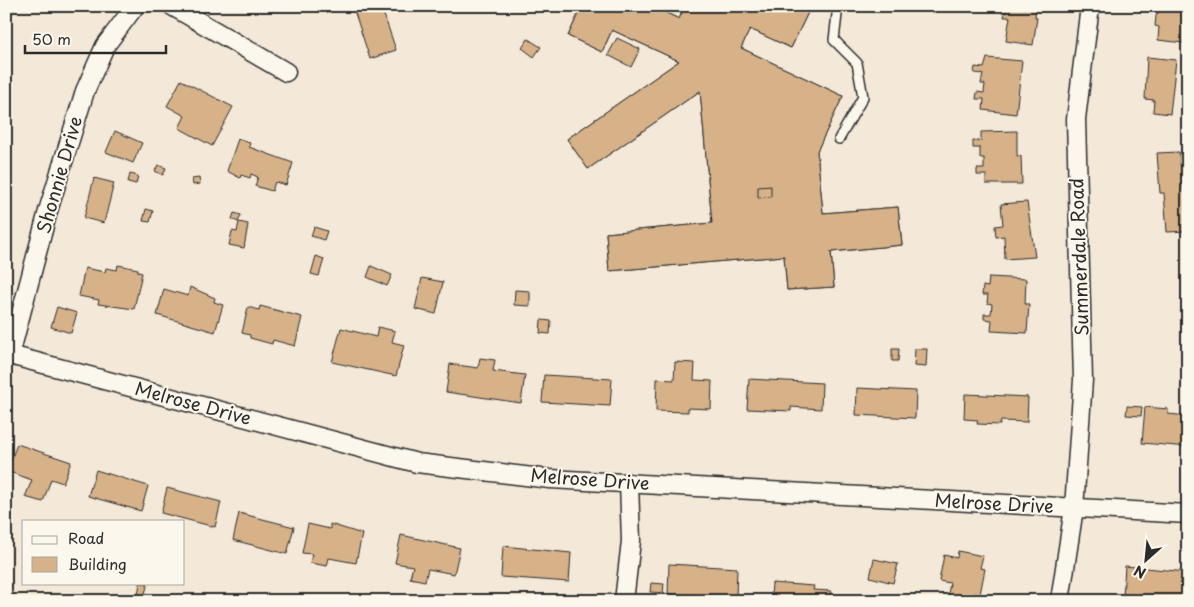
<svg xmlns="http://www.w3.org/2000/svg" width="1194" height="607" font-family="'Playpen Sans',sans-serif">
  <rect width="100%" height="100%" fill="#f4e9d8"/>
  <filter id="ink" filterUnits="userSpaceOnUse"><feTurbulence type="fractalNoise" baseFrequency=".02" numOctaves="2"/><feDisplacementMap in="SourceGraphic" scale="10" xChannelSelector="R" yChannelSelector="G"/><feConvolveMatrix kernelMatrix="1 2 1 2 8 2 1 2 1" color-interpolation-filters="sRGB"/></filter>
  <g filter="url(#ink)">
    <g fill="#d7b289" stroke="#2b2b2b" fill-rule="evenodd">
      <path d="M356,6H381L396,50L370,59L353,7Z"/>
      <path d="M582,6H652L679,19L685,6H811L791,48L750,29L741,48L843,96L817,151L823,213L898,207L902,245L831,252L834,287L787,290L784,256L609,271L606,233L712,223L700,91L588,169L567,139L679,61L612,30L602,52L568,36ZM738,88L794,114L778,146L784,216L749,219Z"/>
      <path d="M582,6H652L679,19L685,6H811L791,48L750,29L741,48L843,96L817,151L823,213L898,207L902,245L831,252L834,287L787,290L784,256L609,271L606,233L712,223L700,91L588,169L567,139L679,61L612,30L602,52L568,36Z"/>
      <path d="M1010,6H1036L1035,17L1037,18L1033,45L1006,41L1010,17H1004L1006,8H1009Z"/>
      <path d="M1162,6H1188L1184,43L1158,40L1159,27L1155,26L1156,16Z"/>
      <path d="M617,38L640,49L631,67L608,55Z"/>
      <path d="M528,39L541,47L534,57L522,48Z"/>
      <path d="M1147,57L1176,60L1170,114L1153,112L1154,100L1145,99Z"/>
      <path d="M987,58L1022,61L1016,114L983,110L984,99H976L977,92L984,93L985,84H981L983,74L974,73L975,67L984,68Z"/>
      <path d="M181,80L233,107L212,146L179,128L185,116L167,106Z"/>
      <path d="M115,131L142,143L133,163L106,152Z"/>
      <path d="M1017,131V156H1021L1022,184H986V175H977V169H984V158H980V148H973V141H981V132Z"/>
      <path d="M238,139L250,143L249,147L293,163L286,185L275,182L272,191L255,186L258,177L251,174L250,178L241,175L240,178L227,171Z"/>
      <path d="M1179,152L1183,190L1186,189L1188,231L1167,232L1164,193H1160L1157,153Z"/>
      <path d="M158,165L166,168L163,175L155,171Z"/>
      <path d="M130,174L138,176L136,184L128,182Z"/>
      <path d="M94,178L114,183L104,223L84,218Z"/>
      <path d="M199,178L200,184L193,185L192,179Z"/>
      <path d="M771,186V197L758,198V187Z"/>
      <path d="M1027,202L1035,257L1005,259L1004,236L996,237L995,226L1003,225L1001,204Z"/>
      <path d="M146,209L153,211L150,222L143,221Z"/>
      <path d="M234,213L241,215L238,222L232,219Z"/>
      <path d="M239,222L248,224L244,248L229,245L232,231L237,232Z"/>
      <path d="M314,227L327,231L324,240L311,236Z"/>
      <path d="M316,256L324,259L319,276L311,274Z"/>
      <path d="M118,265L138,269V272L142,273L134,309L98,304L99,300L79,296L85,268L105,272L106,268L117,270Z"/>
      <path d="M371,266L392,275L387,286L367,277Z"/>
      <path d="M989,277L1026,279L1025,304H1029L1027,333L991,331L992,320L984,319V314H991L992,304L987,303L988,295H982L983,286L988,287Z"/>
      <path d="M422,278L443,282L436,314L415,309Z"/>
      <path d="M190,287L215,298L214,302L223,305L215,332L157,315L164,289L188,296Z"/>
      <path d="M515,290L530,291V306L514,305Z"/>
      <path d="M260,306L302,317L295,346L273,340L272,344L250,338V335L242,333L248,307L259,310Z"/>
      <path d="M57,307L77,313L71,333L51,327Z"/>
      <path d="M541,320L551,321L550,334L540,333Z"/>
      <path d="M378,327L395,331L392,342L404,345L396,376L332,362L341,328L376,337Z"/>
      <path d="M892,349H899L898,361H892Z"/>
      <path d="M915,349H927L926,367L914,366Z"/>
      <path d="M480,358L495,360L493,371L525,375L521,403L446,392L450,364L478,368Z"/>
      <path d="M675,362L695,363L694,380L712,381L711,409L688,408V412L656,411L657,379L674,380Z"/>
      <path d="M544,375L612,379L610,406L542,402Z"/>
      <path d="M749,379L822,383L821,409L791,407V411L747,409Z"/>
      <path d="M857,388L916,391L915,418L856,415Z"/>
      <path d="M965,394L1028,397L1027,422L1001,421L1000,425L977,424L978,420L964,419Z"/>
      <path d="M1127,406L1142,407L1141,416L1126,415Z"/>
      <path d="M1145,407L1168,409V414L1188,416V447L1142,443Z"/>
      <path d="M17,444L71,462L63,483L51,479L43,502L25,497L32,480L7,471Z"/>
      <path d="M96,470L148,486L141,511L88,496Z"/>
      <path d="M167,488L221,502L215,527L161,513Z"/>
      <path d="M239,513L294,527L287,554L233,540Z"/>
      <path d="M308,524L330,529V524L362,534L356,563L329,558L327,566L310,563L312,554L302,553Z"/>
      <path d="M401,535L460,548L454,574L428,569L425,581L410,578L413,566L395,563Z"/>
      <path d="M503,546L571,553L569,582L501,577Z"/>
      <path d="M958,551L983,556L980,568L985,569L980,594L974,593L973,601L947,600L950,583L939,581L944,555L957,558Z"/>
      <path d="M874,559L898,564L893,583L870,577Z"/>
      <path d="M669,564L737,568L736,597L709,596V601H697V595L668,594Z"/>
      <path d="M1125,566L1187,572L1186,598L1123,596Z"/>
      <path d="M140,583H148L144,597L138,595Z"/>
      <path d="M651,583L664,584L663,593L650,592Z"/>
      <path d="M772,583L814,586L813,590L831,591L830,601H771Z"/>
      <path d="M865,595L878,601H863Z"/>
    </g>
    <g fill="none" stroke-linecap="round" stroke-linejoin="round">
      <g stroke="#2b2b2b" stroke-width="12">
        <path id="service" d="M838,6L834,40L857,63L863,97L839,139"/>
      </g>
      <g stroke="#2b2b2b" stroke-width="21">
        <g id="minor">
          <path d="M172,6L286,72"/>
          <path d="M6,354L417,463L550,479L1188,514"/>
          <path d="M10,355L48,211L85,91L105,46L135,6"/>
          <path d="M624,601L631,541L629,483"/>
          <path d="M1060,601L1074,508L1083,380L1076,119L1090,6"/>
        </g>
      </g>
      <use href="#service" stroke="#fbf7ec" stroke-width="9"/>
      <use href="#minor" stroke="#fbf7ec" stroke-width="18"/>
    </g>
  </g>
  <g text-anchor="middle" stroke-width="4" stroke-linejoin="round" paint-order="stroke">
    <g font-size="18" fill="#2b2b2b" stroke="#fbf7ec">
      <text transform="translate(60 175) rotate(-74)" y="6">Shonnie Drive</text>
      <text transform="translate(1080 257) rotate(-92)" y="6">Summerdale Road</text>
      <text transform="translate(193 404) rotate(15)" y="6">Melrose Drive</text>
      <text transform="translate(590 480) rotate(4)" y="6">Melrose Drive</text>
      <text transform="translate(994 504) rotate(3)" y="6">Melrose Drive</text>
    </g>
  </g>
  <rect width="1194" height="607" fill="none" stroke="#fbf7ec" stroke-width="25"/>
  <rect x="12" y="12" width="1169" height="582" fill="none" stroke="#2b2b2b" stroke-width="2" filter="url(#ink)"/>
  <rect x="22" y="520" width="162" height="65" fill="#fbf7ec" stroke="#a8a59f"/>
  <rect x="32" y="536" width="25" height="8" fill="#fbf7ec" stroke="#a8a59f"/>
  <text x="68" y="544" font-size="15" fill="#2b2b2b">Road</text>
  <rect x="32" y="557" width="25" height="15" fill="#d7b289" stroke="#a8a59f"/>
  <text x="68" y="570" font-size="15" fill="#2b2b2b">Building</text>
  <g transform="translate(1146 560) rotate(207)" stroke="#fbf7ec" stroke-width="4" paint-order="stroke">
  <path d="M0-4L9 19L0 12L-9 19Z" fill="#2b2b2b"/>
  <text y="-8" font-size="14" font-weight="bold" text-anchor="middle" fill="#2b2b2b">N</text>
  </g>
  <path d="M25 45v8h141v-8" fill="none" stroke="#2b2b2b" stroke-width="2.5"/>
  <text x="32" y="45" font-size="15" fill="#2b2b2b" stroke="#fbf7ec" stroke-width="4" paint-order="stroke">50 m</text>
</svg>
